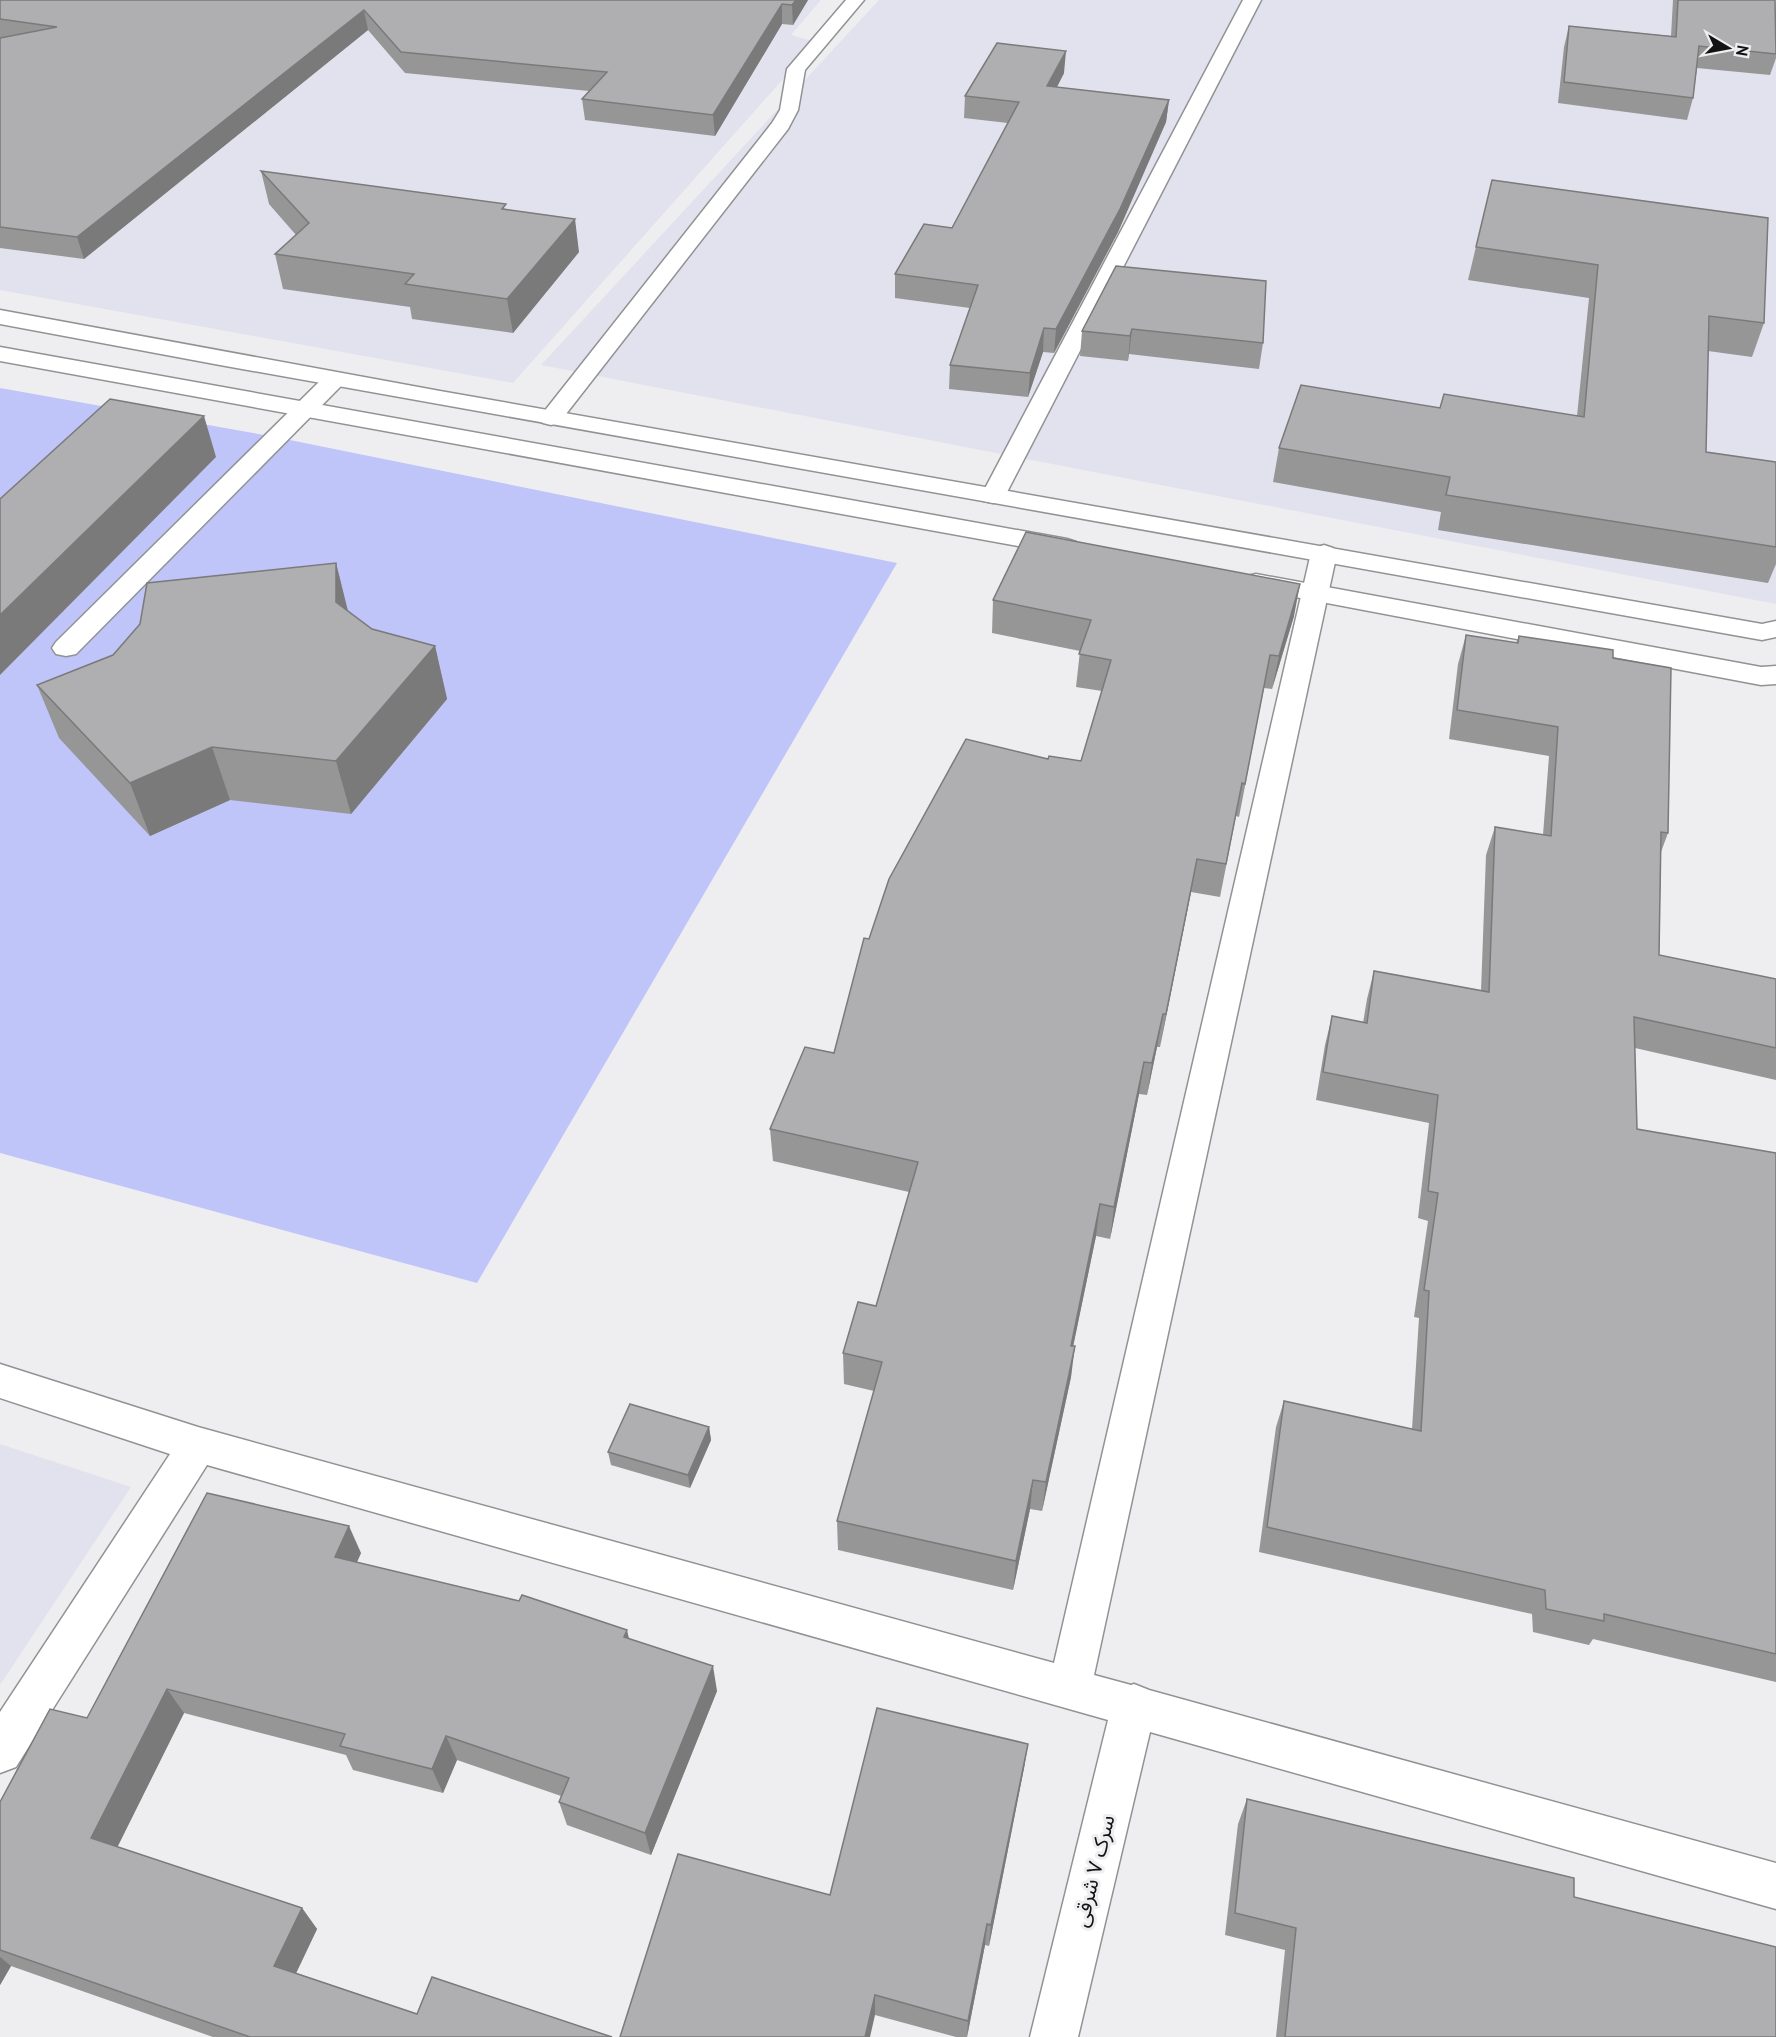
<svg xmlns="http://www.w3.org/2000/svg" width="1776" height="2037" font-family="'PT Sans','Noto Sans Arabic',sans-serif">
  <rect width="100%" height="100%" fill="#eeeef1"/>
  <g fill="#e1e2ed">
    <path d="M0,0H821L791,35L816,42L513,383L0,290Z"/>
    <path d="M879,0H1776V604L541,365Z"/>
    <path d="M0,1444L131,1487L0,1685Z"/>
  </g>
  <path fill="#c0c5f9" d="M0,388L270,436L897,563L477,1283L0,1153Z"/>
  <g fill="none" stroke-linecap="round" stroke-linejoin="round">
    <g stroke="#919294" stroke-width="3">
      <g id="lane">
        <path d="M1243,0H1261L1005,496L1002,501L993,503L984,501L981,496Z"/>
        <path d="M334,373L342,375L346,380L342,385L76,654L66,656L56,654L52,648L56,642L326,375Z"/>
      </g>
    </g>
    <g stroke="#919294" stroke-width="3">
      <g id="street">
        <path d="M846,0H864L805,70L798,110L788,129L559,423L551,425L543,423L539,418L543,413L772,123L780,110L787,69Z"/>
        <path d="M1324,545L1333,548L1337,553L1094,1675L1131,1685L1134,1684L1149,1690L1776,1863V1909L1150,1732L1078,2037H1030L1108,1720L207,1465L16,1767L0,1773V1712L170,1454L0,1398V1364L198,1427L1054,1663L1311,553L1315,548Z"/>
      </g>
    </g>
    <g stroke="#919294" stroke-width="3">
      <g id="secondary">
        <path d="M0,310L440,391L1762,624L1776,621V637L1762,640L220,365L0,324Z"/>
        <path d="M0,347L1067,539L1076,542L1080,547L1076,552L1067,555L0,361Z"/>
        <path d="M1256,574L1761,667L1776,666V684L1761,685L1247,588L1243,582L1247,576Z"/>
      </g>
    </g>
    <use href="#lane" fill="#fff" fill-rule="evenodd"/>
    <use href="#street" fill="#fff" fill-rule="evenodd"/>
    <use href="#secondary" fill="#fff" fill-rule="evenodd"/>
  </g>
  <g fill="#969697">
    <path d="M0,0H808L793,25L782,24L715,136L585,120L582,99L589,91L405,73L368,30L84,259L0,248Z"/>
    <path d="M1673,0H1775L1776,58L1770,75L1697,68L1693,98L1687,120L1558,103L1564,47L1569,26L1671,36Z"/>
    <path d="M1064,73L1057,87L1169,100L1166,122L1118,232L1054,353L1043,352L1028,397L949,389L950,365L970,308L895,298V274L952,228L1008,123L964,118L965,96Z"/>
    <path d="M261,171L507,209L579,252L513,333L412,319L410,307L283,289L275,254L296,235L269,204Z"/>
    <path d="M1492,180L1764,323L1752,357L1708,351L1706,452L1776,462V564L1768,583L1438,530L1441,512L1273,482L1279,448L1440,408L1577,416L1589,298L1468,280Z"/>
    <path d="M1116,266L1263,343L1259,369L1129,354L1128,361L1080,356L1082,331Z"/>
    <path d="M336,563L348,611L372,629L435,646L447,699L351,814L230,800L150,836L59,738L37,685L113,655Z"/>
    <path d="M993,600L1294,616L1272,689L1264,688L1239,817L1236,816L1220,897L1191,892L1160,1047H1157L1147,1095L1139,1094L1110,1239L1096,1236L1073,1346L1071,1377L1042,1511L1030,1509L1013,1590L838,1550L837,1521L874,1391L844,1384L843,1353L876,1306L909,1192L773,1161L770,1129L834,1053L869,939L1048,759L1081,761L1102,691L1076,687L1080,651L992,633Z"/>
    <path d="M1466,635L1516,643L1519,636L1613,658L1668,833L1661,852L1659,955L1776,979V1080L1635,1048L1637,1129L1776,1153V1682L1593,1639L1589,1645L1533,1632L1532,1614L1259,1552L1276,1427L1284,1401L1412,1429L1419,1318L1414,1317L1428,1221L1418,1218L1429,1123L1316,1100L1325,1045L1332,1016L1363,1023L1367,999L1374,971L1481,991L1486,855L1495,827L1543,835L1549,756L1449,739L1458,664Z"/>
    <path d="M709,1427L711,1440L690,1488L611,1465L608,1452Z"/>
    <path d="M361,1553L357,1562L629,1639L717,1691L651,1855L567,1825L559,1802L561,1796L457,1760L443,1793L353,1770L346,1755L184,1713L117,1847L302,1908L317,1929L296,1973L417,2014L612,2037H213L11,1966L0,1985V1802L87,1718Z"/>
    <path d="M1028,1744L1024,1768L989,1946L985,1945L967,2037H956L875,2015L830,1895Z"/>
    <path d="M1247,1799L1574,1897L1776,2037H1276L1285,1950L1225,1935L1238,1824Z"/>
  </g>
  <g fill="#7a7a7b">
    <path d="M796,0H808L793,25L792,5Z"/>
    <path d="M782,4V24L715,136L713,115Z"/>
    <path d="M364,10L368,30L84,259L77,237Z"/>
    <path d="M1066,51L1064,73L1046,108L1047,86Z"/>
    <path d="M1169,100L1166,122L1118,232L1054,353L1056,329Z"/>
    <path d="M575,219L579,252L513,333L507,299Z"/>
    <path d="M1044,328L1043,352L1028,397L1030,373Z"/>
    <path d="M1132,329L1129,354L1128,361L1130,336Z"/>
    <path d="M204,416L216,457L0,675V615Z"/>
    <path d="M336,563L349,616L336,602Z"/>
    <path d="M1300,584L1294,616L1272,689L1279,656Z"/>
    <path d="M435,646L447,699L351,814L336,761Z"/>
    <path d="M212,747L230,800L150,836L130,783Z"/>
    <path d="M1197,859L1191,892L1160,1047L1166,1014Z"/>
    <path d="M1163,1014L1157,1047L1147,1095L1152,1063Z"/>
    <path d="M1144,1062L1139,1094L1110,1239L1114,1207Z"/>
    <path d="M1100,1204L1096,1236L1067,1376L1071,1346Z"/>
    <path d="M1075,1346L1071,1377L1042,1511L1046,1482Z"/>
    <path d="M709,1427L711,1440L690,1488L688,1475Z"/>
    <path d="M1033,1480L1030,1509L1013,1590L1016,1561Z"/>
    <path d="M349,1526L361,1553L347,1584L335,1557Z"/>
    <path d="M627,1630L633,1656L624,1637Z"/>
    <path d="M713,1666L717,1691L651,1855L645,1833Z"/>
    <path d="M167,1689L184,1713L111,1860L91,1838Z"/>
    <path d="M446,1736L457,1760L443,1793L432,1769Z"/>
    <path d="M1028,1744L1024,1768L989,1946L991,1925Z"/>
    <path d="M302,1908L317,1929L290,1986L274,1966Z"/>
    <path d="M987,1924L985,1945L967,2037L968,2021Z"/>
    <path d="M0,1957L11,1966L0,1985Z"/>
    <path d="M875,1995V2015L870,2037H865Z"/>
  </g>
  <g fill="#afaeb0" stroke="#7a7a7b" stroke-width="1.5">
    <path d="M0,0H796L792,5L782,4L713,115L582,99L607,72L401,52L364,10L77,237L0,227V38L57,27L0,19Z"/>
    <path d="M1678,0H1775L1776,54L1699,46L1693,98L1564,82L1569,26L1676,37Z"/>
    <path d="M997,43L1066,51L1047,86L1169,100L1120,209L1056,329L1044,328L1030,373L950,365L978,285L895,274L924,224L952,228L1019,102L965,96Z"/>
    <path d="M261,171L506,204L502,209L575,219L507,299L405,284L414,274L275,254L309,223Z"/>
    <path d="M1492,180L1768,218L1764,323L1709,316L1706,452L1776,462V547L1446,495L1450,477L1279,448L1301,385L1440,408L1444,394L1584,417L1598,265L1476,247Z"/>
    <path d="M1116,266L1266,281L1263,343L1132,329L1130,336L1082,331Z"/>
    <path d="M110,399L204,416L0,615V499Z"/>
    <path d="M1026,532L1300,584L1279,656L1270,655L1245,784L1242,783L1226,864L1197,859L1166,1014H1163L1152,1063L1144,1062L1114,1207L1100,1204L1071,1346H1075L1046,1482L1033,1480L1016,1561L837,1521L882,1362L843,1353L858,1302L876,1306L918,1162L770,1129L805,1047L834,1053L864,938L869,939L889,879L966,739L1048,759L1049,756L1081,761L1111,660L1079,654L1091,620L993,600Z"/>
    <path d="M336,563V602L372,629L435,646L336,761L212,747L130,783L37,685L113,655L140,624L147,583Z"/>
    <path d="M1466,635L1518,643L1519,636L1613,650V658L1671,668L1668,833L1661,832L1659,955L1776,979V1048L1634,1017L1637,1129L1776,1153V1654L1604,1614V1621L1546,1609L1545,1590L1267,1527L1284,1401L1421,1431L1429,1291L1424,1290L1438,1193L1428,1191L1438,1095L1323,1072L1332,1016L1367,1023L1374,971L1489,992L1495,827L1551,836L1558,727L1457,710Z"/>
    <path d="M630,1404L709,1427L688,1475L608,1452Z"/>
    <path d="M207,1493L349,1526L335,1557L519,1601L522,1595L627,1630L624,1637L713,1666L645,1833L559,1802L569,1778L446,1736L432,1769L340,1746L345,1734L167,1689L91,1838L302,1908L274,1966L417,2014L432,1977L612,2037H250L0,1950V1802L50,1709L87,1718Z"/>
    <path d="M877,1708L1028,1744L991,1925L987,1924L968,2021L875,1995L865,2037H620L678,1854L830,1895Z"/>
    <path d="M1247,1799L1574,1878V1897L1776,1947V2037H1285L1296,1928L1235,1913Z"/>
  </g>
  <g text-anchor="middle" stroke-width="6" stroke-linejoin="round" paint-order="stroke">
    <g font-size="21" fill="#121213" stroke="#eeeef1">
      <text transform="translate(1094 1871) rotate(-76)" y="7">سرک ۷ شرقی</text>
    </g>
  </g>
  <g transform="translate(1728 48) rotate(100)" stroke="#eeeef1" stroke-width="4.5" paint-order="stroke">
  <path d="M0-4.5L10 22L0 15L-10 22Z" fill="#121213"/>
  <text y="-9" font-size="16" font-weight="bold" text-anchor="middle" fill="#121213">N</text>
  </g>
</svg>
